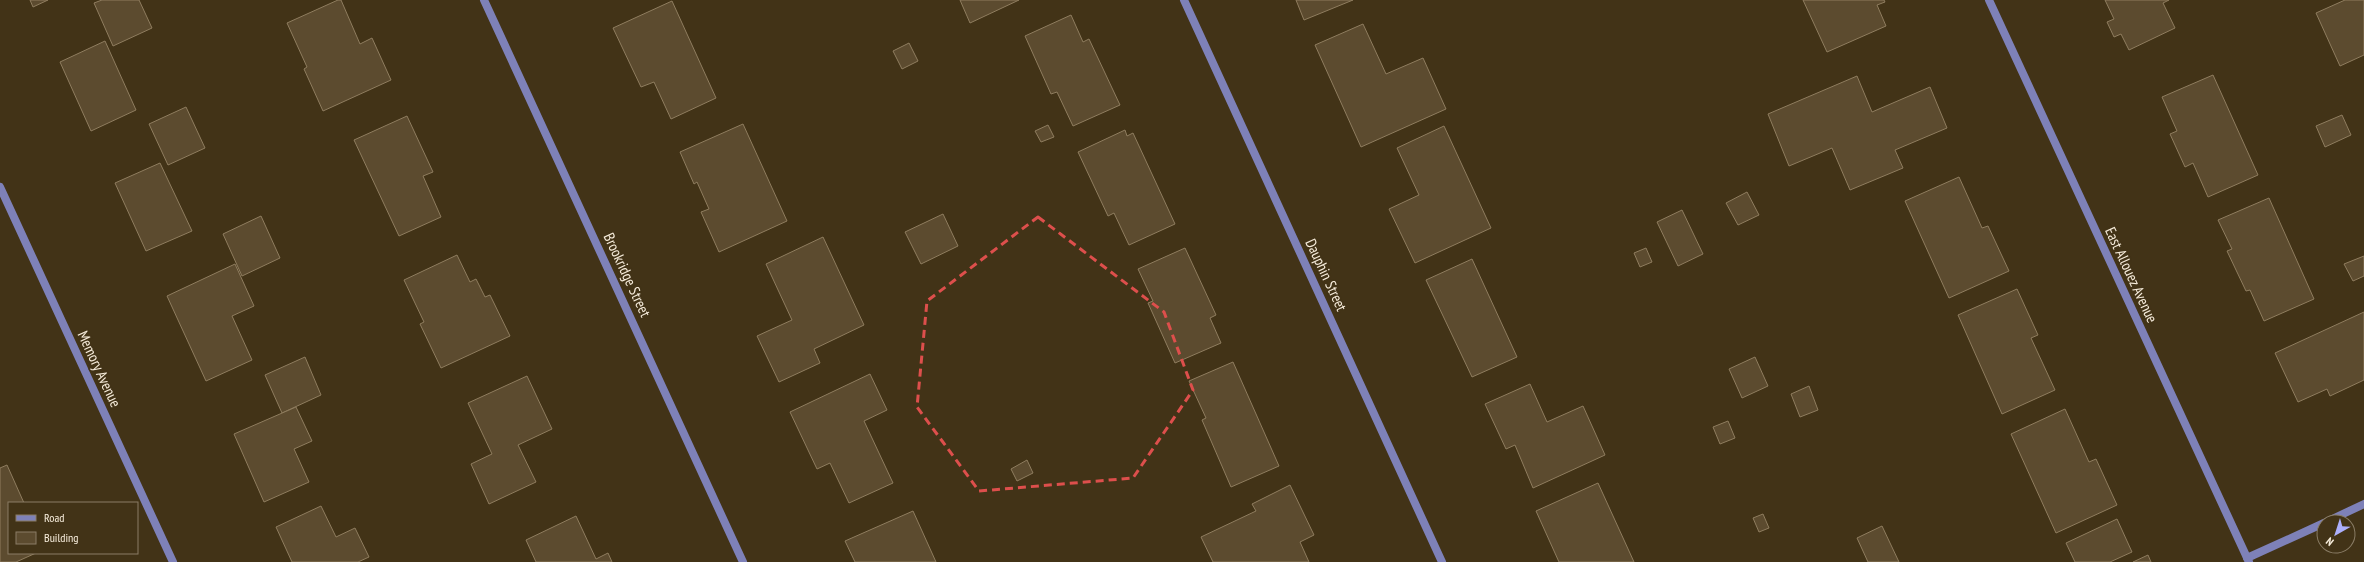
<svg xmlns="http://www.w3.org/2000/svg" width="2364" height="562" font-family="'PT Sans Narrow',sans-serif">
  <rect width="100%" height="100%" fill="#423317"/>
  <g fill="#5c4b2f" stroke="#8f7d5f">
    <path d="M30,0H48L33,7Z"/>
    <path d="M102,0H139L152,28L113,46L94,3Z"/>
    <path d="M338,0H341L360,44L372,38L391,80L323,111L304,69L307,67L287,23Z"/>
    <path d="M960,0H1019L970,23Z"/>
    <path d="M1296,0H1353L1304,20Z"/>
    <path d="M1803,0H1884L1885,2L1877,5L1886,26L1827,52Z"/>
    <path d="M2105,0H2169L2163,3L2175,28L2129,50L2121,34L2114,37L2107,22L2114,19Z"/>
    <path d="M2345,0H2364V55L2340,66L2316,13Z"/>
    <path d="M672,1L716,98L671,119L654,82L641,87L613,28Z"/>
    <path d="M1071,15L1083,42L1089,39L1120,105L1073,126L1057,92L1051,94L1025,36Z"/>
    <path d="M1363,24L1386,74L1423,58L1446,109L1361,147L1315,45Z"/>
    <path d="M105,41L136,110L91,131L60,62Z"/>
    <path d="M909,43L918,61L902,69L893,51Z"/>
    <path d="M2213,75L2258,175L2208,197L2193,163L2185,167L2170,134L2177,131L2162,97Z"/>
    <path d="M1857,76L1872,112L1930,87L1947,128L1895,150L1903,168L1850,190L1832,148L1789,166L1768,114Z"/>
    <path d="M186,107L205,148L168,165L149,124Z"/>
    <path d="M2342,115L2351,135L2325,147L2316,126Z"/>
    <path d="M407,116L433,172L423,176L441,217L399,236L354,140Z"/>
    <path d="M743,124L787,221L719,252L701,212L709,209L697,182L694,184L680,152Z"/>
    <path d="M1048,125L1054,137L1041,142L1035,131Z"/>
    <path d="M1444,126L1491,228L1415,263L1389,209L1419,195L1397,148Z"/>
    <path d="M1125,130L1127,136L1133,133L1175,224L1129,245L1114,213L1108,216L1078,152Z"/>
    <path d="M160,163L192,231L146,251L115,183Z"/>
    <path d="M1959,177L1982,228L1988,226L2009,271L1949,298L1905,201Z"/>
    <path d="M1747,192L1759,215L1738,225L1726,203Z"/>
    <path d="M2269,198L2314,299L2264,321L2250,290L2246,291L2227,251L2232,249L2218,220Z"/>
    <path d="M1682,210L1703,254L1678,266L1657,222Z"/>
    <path d="M943,214L958,246L921,264L905,232Z"/>
    <path d="M261,216L280,258L242,276L223,234Z"/>
    <path d="M823,237L864,325L814,349L820,363L779,382L757,336L792,320L766,264Z"/>
    <path d="M1185,248L1216,315L1210,318L1221,343L1175,363L1148,303L1153,301L1138,269Z"/>
    <path d="M1646,248L1652,262L1640,267L1634,253Z"/>
    <path d="M457,255L470,282L476,279L485,297L490,295L510,336L441,368L420,324L424,322L404,280Z"/>
    <path d="M2364,256V276L2353,281L2344,264Z"/>
    <path d="M1472,259L1517,357L1472,377L1426,280Z"/>
    <path d="M235,264L254,306L232,316L252,360L206,381L167,296Z"/>
    <path d="M2017,289L2038,335L2031,338L2055,390L2002,414L1958,315Z"/>
    <path d="M2364,312V380L2330,396L2327,389L2298,402L2275,353Z"/>
    <path d="M305,357L321,395L282,413L265,375Z"/>
    <path d="M1755,357L1768,386L1742,398L1729,369Z"/>
    <path d="M1233,362L1279,466L1231,487L1202,420L1206,418L1189,381Z"/>
    <path d="M870,374L887,410L864,421L893,483L849,503L830,463L817,469L790,412Z"/>
    <path d="M527,376L552,429L518,445L536,482L489,504L471,464L492,454L468,403Z"/>
    <path d="M1530,384L1547,422L1583,406L1605,455L1533,488L1515,445L1506,449L1485,404Z"/>
    <path d="M1809,386L1818,410L1800,417L1791,394Z"/>
    <path d="M296,407L312,441L294,449L309,482L264,502L234,434Z"/>
    <path d="M2065,409L2089,462L2096,459L2117,505L2056,533L2011,434Z"/>
    <path d="M1728,421L1735,438L1720,444L1713,427Z"/>
    <path d="M1027,460L1033,473L1017,481L1011,469Z"/>
    <path d="M7,465L24,503H9V553H36L16,562H0V468Z"/>
    <path d="M1598,483L1634,562H1559L1536,511Z"/>
    <path d="M1290,485L1314,535L1300,542L1309,562H1213L1201,537L1256,511L1252,504Z"/>
    <path d="M321,506L336,537L355,528L369,557L358,562H292L276,527Z"/>
    <path d="M913,511L936,562H855L845,541Z"/>
    <path d="M1763,514L1769,528L1759,532L1753,518Z"/>
    <path d="M576,516L596,559L608,553L612,562H536L526,540Z"/>
    <path d="M2117,519L2132,552L2110,562H2075L2066,543Z"/>
    <path d="M1882,526L1899,562H1868L1857,538Z"/>
    <path d="M2148,555L2151,562H2133Z"/>
  </g>
  <g fill="none" stroke-linecap="round" stroke-linejoin="round">
    <g stroke="#7e81b8" stroke-width="8">
      <path d="M484,0L743,562"/>
      <path d="M1184,0L1442,562"/>
      <path d="M0,187L173,562"/>
      <path d="M2326,522L2364,504"/>
      <path d="M2247,558L2324,523"/>
    </g>
    <path stroke="#7e81b8" stroke-width="8" d="M1989,0L2249,562"/>
  </g>
  <path fill="none" stroke="#dd4f4c" stroke-width="3" stroke-dasharray="8 5" stroke-linejoin="round" d="M1038,217L1164,312L1193,390L1133,478L979,491L917,407L927,301Z"/>
  <g text-anchor="middle" stroke-width="3.5" stroke-linejoin="round" paint-order="stroke">
    <g font-size="15" fill="#f7eddc" stroke="#423317">
      <text transform="translate(627 275) rotate(65)" y="5">Brookridge Street</text>
      <text transform="translate(1326 275) rotate(65)" y="5">Dauphin Street</text>
      <text transform="translate(2131 275) rotate(65)" y="5">East Allouez Avenue</text>
      <text transform="translate(99 369) rotate(65)" y="5">Memory Avenue</text>
    </g>
  </g>
  <rect x="8" y="502" width="130" height="52" fill="#423317" stroke="#8a7d66"/>
  <rect x="16" y="515" width="20" height="6" fill="#7e81b8" stroke="#8a7d66"/>
  <text x="44" y="522" font-size="12" fill="#f7eddc">Road</text>
  <rect x="16" y="532" width="20" height="12" fill="#5c4b2f" stroke="#8a7d66"/>
  <text x="44" y="542" font-size="12" fill="#f7eddc">Building</text>
  <g transform="translate(2336 534) rotate(219)"><circle r="19" fill="#423317" stroke="#8a7d66"/>
  <path d="M0-3L7 15L0 10L-7 15Z" fill="#acaffb"/>
  <text y="-6" font-size="11" font-weight="bold" text-anchor="middle" fill="#f7eddc">N</text>
  </g>
</svg>
